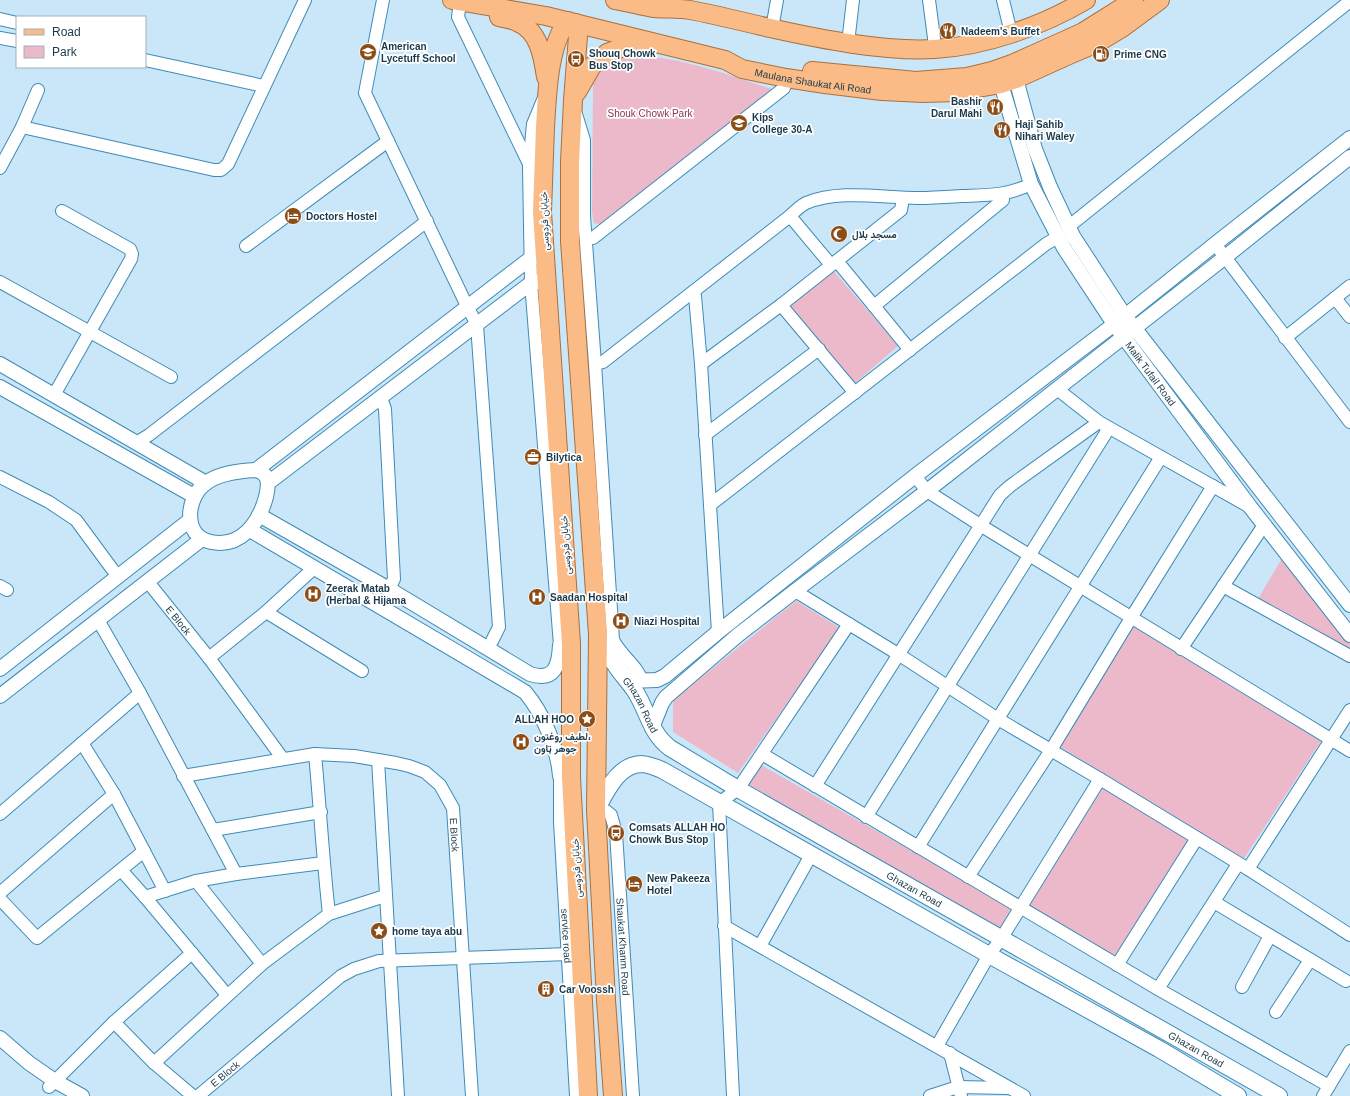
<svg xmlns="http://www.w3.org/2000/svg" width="1350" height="1096" font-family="Arial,Vazirmatn,sans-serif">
  <rect width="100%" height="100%" fill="#cae7fa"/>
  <g fill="#ecb9cb">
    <path d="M624,55C674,54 725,74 772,89L601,225L594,223L592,212L593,80L595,75L611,60Z"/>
    <path d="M832,269L898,346L855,383L789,306Z"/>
    <path d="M1282,558L1350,643V651L1258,599Z"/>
    <path d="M796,601L840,628L738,773L673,732V700Z"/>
    <path d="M1134,627L1321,741L1243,860L1059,746Z"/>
    <path d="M761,765L1013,909L1001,932L896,878L749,785Z"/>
    <path d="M1103,788L1190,839L1114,959L1027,907Z"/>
  </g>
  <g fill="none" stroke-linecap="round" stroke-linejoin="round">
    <g stroke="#3e8bb5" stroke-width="14">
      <g id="minor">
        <path d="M383,0L365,93L467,306L477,325L499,627L488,649"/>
        <path d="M929,0L934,38V49"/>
        <path d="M1003,0L1011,33"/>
        <path d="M460,2L458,17L529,164"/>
        <path d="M0,19L17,23"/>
        <path d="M772,29L777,0"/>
        <path d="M0,38L17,41"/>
        <path d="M848,43L853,0"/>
        <path d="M145,60L264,86"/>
        <path d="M543,100L533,124L529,166L531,283L560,645"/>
        <path d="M576,114L584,140V216L595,364L613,640C621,656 637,665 642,681"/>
        <path d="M22,127L214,170H221L228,164L305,0"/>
        <path d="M0,168L22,127L38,90"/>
        <path d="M790,216L831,265"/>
        <path d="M1068,227L1350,1"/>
        <path d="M586,238H593L784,88L786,78"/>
        <path d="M1215,244L1350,422"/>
        <path d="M246,246L388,141"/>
        <path d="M837,261L874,306L1003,200V194"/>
        <path d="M0,282L171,377"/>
        <path d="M692,293L695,296L701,364L710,505"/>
        <path d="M1335,298L1350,317"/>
        <path d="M781,305L855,393"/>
        <path d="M874,306L910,350"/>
        <path d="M1285,338L1350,286"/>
        <path d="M595,364L603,362L790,216C795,211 800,206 806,203C840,189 883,198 918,198C932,198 946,197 961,196C987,195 1007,196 1031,184"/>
        <path d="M701,364L781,305L901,210L903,198"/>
        <path d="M1057,389L1099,422L1250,507"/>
        <path d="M54,395L131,259L132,254L130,249L62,211"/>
        <path d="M381,398L385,409L394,579L389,589"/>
        <path d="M705,435L819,349"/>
        <path d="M136,443L149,435L427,221"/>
        <path d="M915,476L927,491L980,525L1350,751"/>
        <path d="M0,477L49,502L76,520L118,577"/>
        <path id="s1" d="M148,582L209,658L266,612L314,568"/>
        <path d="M0,586L7,590"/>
        <path d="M1223,586L1350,656"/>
        <path d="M795,591L898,654L998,719L1100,779L1248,869L1350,935"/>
        <path d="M266,612L362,671"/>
        <path d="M98,620L140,693L236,874"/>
        <path d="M718,632L710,505L1046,244L1058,237"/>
        <path d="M1181,649L1264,525"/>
        <path d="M209,658L283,759"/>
        <path d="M82,743L114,794L165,891"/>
        <path d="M315,754C320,807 323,861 329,914"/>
        <path d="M762,754L1158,989L1329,1086"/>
        <path d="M378,760L398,1096"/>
        <path id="s2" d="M183,776L315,754L354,756L396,763L409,766L425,772L440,785L453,808L472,1096"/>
        <path id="s3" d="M560,776V822L576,1096"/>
        <path d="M815,786L1000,495L1010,486L1099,422"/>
        <path id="s4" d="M596,810L606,811L611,815L616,833L633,1096"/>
        <path d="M0,814L140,693"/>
        <path d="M866,817L1109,428"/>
        <path d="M213,830L321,812"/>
        <path d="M918,847L1161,457"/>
        <path d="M1248,869L1350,710"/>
        <path d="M121,870L145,897L227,995"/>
        <path d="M968,877L1051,750L1131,618L1213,486"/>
        <path d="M196,881L262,964L329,914L385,896"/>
        <path d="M0,893L114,794"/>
        <path d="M145,897L196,881L236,874L323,863"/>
        <path d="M0,899L37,938L144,851"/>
        <path d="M1214,902L1346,981"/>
        <path d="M724,926L1024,1096"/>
        <path d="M760,946L811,855"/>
        <path d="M1117,965L1197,838"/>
        <path d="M1242,987L1270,936"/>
        <path d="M1158,989L1238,864"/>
        <path d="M1276,1012L1310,960"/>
        <path d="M114,1022L154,1063L193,1096"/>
        <path d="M937,1046L989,955L1001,939L1100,779"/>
        <path d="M950,1053L961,1096"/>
        <path d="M154,1063L262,964"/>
        <path d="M49,1087L114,1022L192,953"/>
        <path id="s5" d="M198,1096L341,976L354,969L379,961L568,954"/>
        <path d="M733,1096L719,803L738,789L849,624"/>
        <path d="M930,1096L958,1087L1008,1088"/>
        <path d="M1323,1096L1350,1051"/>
      </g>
    </g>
    <g stroke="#3e8bb5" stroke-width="16">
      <g id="tertiary">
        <path d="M1016,79L1035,149L1050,187L1073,236L1125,316L1350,605"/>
        <path id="s6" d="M1001,84L1031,184L1064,248L1114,324L1251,508L1350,635"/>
        <path d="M0,364L206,483"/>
        <path d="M0,387L194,496"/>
        <path d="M256,470L531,258L545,254"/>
        <path d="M256,470C261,472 265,473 267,479C269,484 267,492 266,497C259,523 241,548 211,542C182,536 186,497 206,483C219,473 239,471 256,470Z"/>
        <path d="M268,483L531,283L547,280"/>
        <path d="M259,515L389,589L530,674C555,682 559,665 560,645"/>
        <path d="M250,530L525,692C543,713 558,749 560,776"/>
        <path d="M0,669L190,520"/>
        <path d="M628,681L657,680L665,676L718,632L915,476L1125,316L1215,244L1350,138"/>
        <path d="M0,696L202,539"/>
        <path d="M652,728L662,703L666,697L738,635L795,591L927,491L1224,258L1350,157"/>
        <path d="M0,1038L29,1063L55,1081L82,1096"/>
      </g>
    </g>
    <g stroke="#3e8bb5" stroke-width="18">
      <g id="secondary">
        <path id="s7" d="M598,634C603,645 608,656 616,666C622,675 629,682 635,691C648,711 650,733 670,748L738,789L1279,1096"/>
        <path d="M596,810C606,793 617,765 641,764C648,764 655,767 662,770L989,955L1159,1049L1238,1096"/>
      </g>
    </g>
    <g stroke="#a9703e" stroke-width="20">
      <g id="primary">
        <path id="s8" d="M452,0L546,16L725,60L742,69L786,78L825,84L882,91L923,93L955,92L1001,84L1016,79L1069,55L1097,43L1122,28L1160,0"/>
        <path d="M615,0C628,2 641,6 654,8C666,9 678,8 690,10C717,15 744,22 770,28C820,39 884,52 935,49C986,46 1042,26 1086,0"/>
        <path d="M499,17C505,19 512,19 517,22C539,30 543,57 546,77"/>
        <path d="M568,21C548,44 547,98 545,127C544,156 543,184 542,212L571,644V777L588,1096"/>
        <path d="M576,23L578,36L573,100L570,162V241L598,634L596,810L606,1000L613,1096"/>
        <path d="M812,71L916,81L967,77L992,71L1012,64L1061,42L1083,32L1134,0"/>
        <path d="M577,92L592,66L607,53L626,46L638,48H645"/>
      </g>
    </g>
    <use href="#minor" stroke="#fff" stroke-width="12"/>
    <use href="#tertiary" stroke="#fff" stroke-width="14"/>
    <use href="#secondary" stroke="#fff" stroke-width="16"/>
    <use href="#primary" stroke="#fabb87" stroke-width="18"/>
  </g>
  <defs>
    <g id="restaurant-disc" transform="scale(0.9)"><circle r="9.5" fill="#8c4c15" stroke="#fff"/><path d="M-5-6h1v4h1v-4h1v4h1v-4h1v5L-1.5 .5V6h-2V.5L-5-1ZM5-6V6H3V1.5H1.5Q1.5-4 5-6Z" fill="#fff"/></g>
    <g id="school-disc" transform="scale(0.9)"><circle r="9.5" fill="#8c4c15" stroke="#fff"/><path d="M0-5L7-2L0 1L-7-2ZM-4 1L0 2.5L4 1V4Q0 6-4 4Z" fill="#fff"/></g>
    <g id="fuel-disc" transform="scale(0.9)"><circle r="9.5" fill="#8c4c15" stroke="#fff"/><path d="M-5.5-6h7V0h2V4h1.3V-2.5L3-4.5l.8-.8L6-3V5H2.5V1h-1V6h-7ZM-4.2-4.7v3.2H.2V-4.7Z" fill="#fff"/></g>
    <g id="bus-disc" transform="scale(0.9)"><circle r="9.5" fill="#8c4c15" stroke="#fff"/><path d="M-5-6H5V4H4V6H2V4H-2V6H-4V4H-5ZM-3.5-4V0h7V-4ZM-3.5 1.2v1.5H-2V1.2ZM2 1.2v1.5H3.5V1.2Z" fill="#fff"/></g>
    <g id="hotel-disc" transform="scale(0.9)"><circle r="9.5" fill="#8c4c15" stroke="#fff"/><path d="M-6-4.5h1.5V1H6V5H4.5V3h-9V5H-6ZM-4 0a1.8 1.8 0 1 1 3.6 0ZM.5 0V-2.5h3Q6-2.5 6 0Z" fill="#fff"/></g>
    <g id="mosque-disc" transform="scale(0.9)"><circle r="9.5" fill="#8c4c15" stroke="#fff"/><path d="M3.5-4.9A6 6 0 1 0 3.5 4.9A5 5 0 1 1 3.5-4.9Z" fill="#fff"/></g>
    <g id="office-disc" transform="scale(0.9)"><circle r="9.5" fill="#8c4c15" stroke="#fff"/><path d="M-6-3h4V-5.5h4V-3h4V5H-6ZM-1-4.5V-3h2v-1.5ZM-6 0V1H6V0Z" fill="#fff"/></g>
    <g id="hospital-disc" transform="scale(0.9)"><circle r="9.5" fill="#8c4c15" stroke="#fff"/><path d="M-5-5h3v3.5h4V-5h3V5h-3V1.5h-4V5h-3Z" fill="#fff"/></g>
    <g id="sight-disc" transform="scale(0.9)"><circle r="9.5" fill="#8c4c15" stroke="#fff"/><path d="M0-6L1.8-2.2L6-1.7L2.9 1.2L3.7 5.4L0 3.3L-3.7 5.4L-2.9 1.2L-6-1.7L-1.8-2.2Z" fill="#fff"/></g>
    <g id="building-disc" transform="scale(0.9)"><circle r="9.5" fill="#8c4c15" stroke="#fff"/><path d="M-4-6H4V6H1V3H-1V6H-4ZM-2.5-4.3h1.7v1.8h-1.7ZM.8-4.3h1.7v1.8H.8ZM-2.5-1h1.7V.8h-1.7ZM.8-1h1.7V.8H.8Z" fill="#fff"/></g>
  </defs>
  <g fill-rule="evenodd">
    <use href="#restaurant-disc" x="948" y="31"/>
    <use href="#school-disc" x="368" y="52"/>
    <use href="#fuel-disc" x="1101" y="54"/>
    <use href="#bus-disc" x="576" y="59"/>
    <use href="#restaurant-disc" x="995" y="107"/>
    <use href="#school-disc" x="739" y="123"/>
    <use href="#restaurant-disc" x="1002" y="130"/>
    <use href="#hotel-disc" x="293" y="216"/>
    <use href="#mosque-disc" x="839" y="234"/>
    <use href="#office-disc" x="533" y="457"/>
    <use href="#hospital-disc" x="313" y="594"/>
    <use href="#hospital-disc" x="537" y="597"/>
    <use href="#hospital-disc" x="621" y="621"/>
    <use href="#sight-disc" x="587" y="719"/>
    <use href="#hospital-disc" x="521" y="742"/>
    <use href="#bus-disc" x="616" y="833"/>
    <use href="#hotel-disc" x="634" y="884"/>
    <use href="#sight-disc" x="379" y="931"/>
    <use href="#building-disc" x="546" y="989"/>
  </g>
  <g text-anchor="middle" stroke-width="3.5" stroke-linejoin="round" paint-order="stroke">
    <g font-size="10" font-weight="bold" fill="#19394b" stroke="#fff" text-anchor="start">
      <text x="961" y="35">Nadeem's Buffet</text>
      <text x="381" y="50">American<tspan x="381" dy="12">Lycetuff School</tspan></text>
      <text x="589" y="57">Shouq Chowk<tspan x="589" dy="12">Bus Stop</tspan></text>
      <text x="1114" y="58">Prime CNG</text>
      <text x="982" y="105" text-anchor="end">Bashir<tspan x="982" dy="12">Darul Mahi</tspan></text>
      <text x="752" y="121">Kips<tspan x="752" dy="12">College 30-A</tspan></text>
      <text x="1015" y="128">Haji Sahib<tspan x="1015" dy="12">Nihari Waley</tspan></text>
      <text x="306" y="220">Doctors Hostel</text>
      <text x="852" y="238">مسجد بلال</text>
      <text x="546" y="461">Bilytica</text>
      <text x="326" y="592">Zeerak Matab<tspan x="326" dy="12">(Herbal &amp; Hijama</tspan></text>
      <text x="550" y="601">Saadan Hospital</text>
      <text x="634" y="625">Niazi Hospital</text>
      <text x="574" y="723" text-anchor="end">ALLAH HOO</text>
      <text x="534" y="740">لطیف روغتون،<tspan x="534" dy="12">جوهر ټاون</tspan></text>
      <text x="629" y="831">Comsats ALLAH HO<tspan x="629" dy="12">Chowk Bus Stop</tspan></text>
      <text x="647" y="882">New Pakeeza<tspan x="647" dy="12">Hotel</tspan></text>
      <text x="392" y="935">home taya abu</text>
      <text x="559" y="993">Car Voossh</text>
    </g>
    <g font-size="10" fill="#19394b" stroke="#fff">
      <text dy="4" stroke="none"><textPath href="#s8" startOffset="371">Maulana Shaukat Ali Road</textPath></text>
      <text transform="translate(544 221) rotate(-92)" y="4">خیابان فردوسی</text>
      <text dy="4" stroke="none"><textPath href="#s6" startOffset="329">Malik Tufail Road</textPath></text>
      <text transform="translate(565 545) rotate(-94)" y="4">خیابان فردوسی</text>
      <text dy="4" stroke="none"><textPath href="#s1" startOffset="49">E Block</textPath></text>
      <text dy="4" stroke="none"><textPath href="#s7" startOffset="83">Ghazan Road</textPath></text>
      <text dy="4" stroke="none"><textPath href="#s2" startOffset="319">E Block</textPath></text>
      <text transform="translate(576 868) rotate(-93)" y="4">خیابان فردوسی</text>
      <text dy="4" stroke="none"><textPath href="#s7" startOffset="418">Ghazan Road</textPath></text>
      <text dy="4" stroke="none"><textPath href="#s3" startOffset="160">service road</textPath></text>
      <text dy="4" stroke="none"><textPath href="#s4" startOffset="149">Shaukat Khanm Road</textPath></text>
      <text dy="4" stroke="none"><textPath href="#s7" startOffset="742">Ghazan Road</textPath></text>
      <text dy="4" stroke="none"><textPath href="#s5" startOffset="35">E Block</textPath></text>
    </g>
    <g font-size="10" fill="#873358" stroke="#fff">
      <text x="650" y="117">Shouk Chowk Park</text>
    </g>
  </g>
  <rect x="16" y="16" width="130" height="52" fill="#ffffff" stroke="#a3b0b7"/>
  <rect x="24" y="29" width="20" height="6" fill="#fabb87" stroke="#a3b0b7"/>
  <text x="52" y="36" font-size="12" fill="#19394b">Road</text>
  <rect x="24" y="46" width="20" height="12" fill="#ecb9cb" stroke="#a3b0b7"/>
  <text x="52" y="56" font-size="12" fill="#19394b">Park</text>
</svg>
